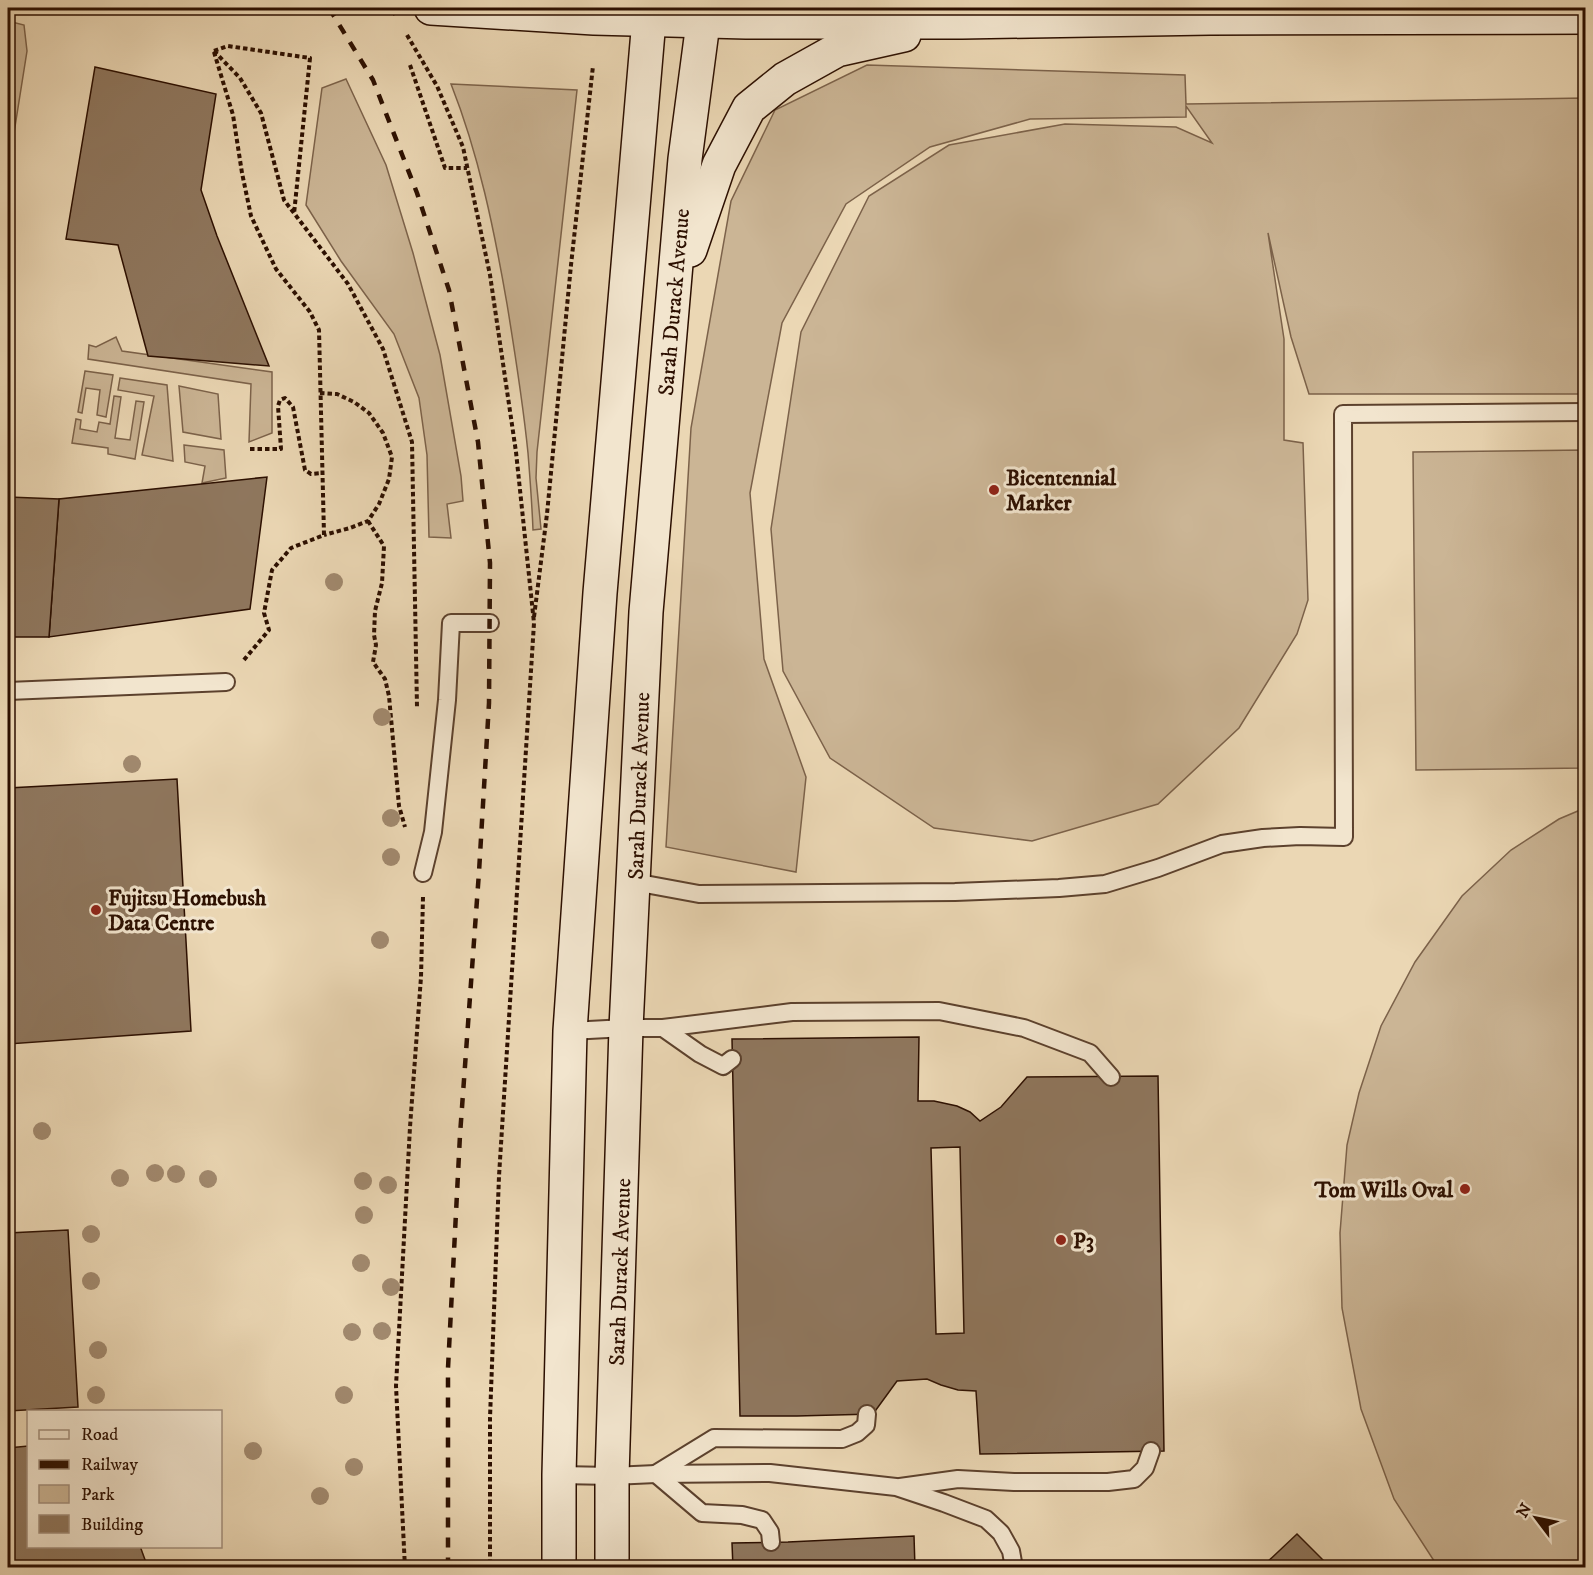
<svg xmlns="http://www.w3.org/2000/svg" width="1593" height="1575" font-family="'IM FELL DW Pica',serif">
  <rect width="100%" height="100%" fill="#ebd7b4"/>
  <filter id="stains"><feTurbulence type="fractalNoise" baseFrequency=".00333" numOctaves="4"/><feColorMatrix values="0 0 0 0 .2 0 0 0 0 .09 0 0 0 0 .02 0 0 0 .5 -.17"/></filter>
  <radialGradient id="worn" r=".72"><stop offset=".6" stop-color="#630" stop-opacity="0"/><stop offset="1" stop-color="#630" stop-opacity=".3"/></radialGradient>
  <g fill="#cbb595" stroke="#7c624a" stroke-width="1.5">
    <path d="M8,21L24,25L27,51L14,133L8,132Z"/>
    <path d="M867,65L1185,75L1186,104L1585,98V394H1309L1291,337L1268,233L1284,339V440L1303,443L1308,600L1297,634L1239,728L1158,804L1032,841L934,828L830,758L783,671L771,529L801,332L869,196L949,145L1065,124L1176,127L1212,143L1186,106V117L1030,119L930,147L846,204L782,323L750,493L764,659L806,777L796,872L666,847L691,428L731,201L775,110Z"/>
    <path d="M346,79L386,165L413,253L440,355L461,476L463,501L447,504L451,538L429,537L427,455L419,398L394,334L341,261L306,205L322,88Z"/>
    <path d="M451,84L577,90L537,452L536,478L541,529L533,530C532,504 530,478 528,453C523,403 515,353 507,304C494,229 479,155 451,84Z"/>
    <path d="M116,337L122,351L272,372V433L249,442L251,384L88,359L89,345L96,347Z"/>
    <path d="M85,371L113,375L106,417L97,415L100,390L86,388L82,413L78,412Z"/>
    <path d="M120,378L167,385L173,461L142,455L154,396L118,390Z"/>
    <path d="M179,386L218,394L221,439L183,432Z"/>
    <path d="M114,396L121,397L115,438L130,440L136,401L144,402L135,459L108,454V448L72,443L76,419L81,420L80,429L97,432L99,422L110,424Z"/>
    <path d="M184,445L224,450L226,478L202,483L205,466L185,462Z"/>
    <path d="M1585,450V768L1416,770L1413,452Z"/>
    <path d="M1585,808V1567H1438L1394,1499L1361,1409L1342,1308L1340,1233L1347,1145L1359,1093L1381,1026L1415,962L1462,896L1511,850L1559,819Z"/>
  </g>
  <g fill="#8f775e" stroke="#2c0f00" stroke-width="1.5" fill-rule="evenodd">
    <path d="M95,67L216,94L201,190L217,236L269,366L148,356L118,245L66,239Z"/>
    <path d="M267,477L250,609L49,637L59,499Z"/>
    <path d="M8,497L59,499L49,637H8Z"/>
    <path d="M177,779L191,1031L8,1044V788Z"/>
    <path d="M919,1037L918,1101H934L957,1106L970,1112L980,1121L1001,1107L1027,1077L1158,1076L1164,1451L980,1454L976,1391L958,1390L941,1385L927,1379L897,1381L873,1414L797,1416H740L732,1039ZM960,1147L964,1333L936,1334L931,1148Z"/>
    <path d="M68,1230L78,1407L8,1411V1233Z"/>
    <path d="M28,1446V1546H140L148,1568H8V1448Z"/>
    <path d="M1297,1534L1330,1567V1568H1264L1263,1566Z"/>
    <path d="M914,1536L915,1568H733L732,1543L788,1542Z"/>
  </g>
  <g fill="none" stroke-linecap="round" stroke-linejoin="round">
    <g stroke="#5c412d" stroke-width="20">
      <g id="lane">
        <path d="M8,691L226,682"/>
        <path d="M423,873L433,832L447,700L451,623H490"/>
        <path d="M634,882L699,894L955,892L1059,888L1105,884L1158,868L1222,844L1263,838L1300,836L1344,837L1343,414L1586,412"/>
        <path d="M663,1028L700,1054L723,1066L732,1059"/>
        <path d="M570,1031L626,1028H663L792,1012L939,1011L1024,1028L1090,1053L1111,1077"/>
        <path d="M657,1473L714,1438L842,1439L857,1433L866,1425L867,1414"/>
        <path d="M656,1474L702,1513L742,1515L762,1520L770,1532L771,1542"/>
        <path d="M559,1475L612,1476L656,1474L770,1473L896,1487L944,1503L986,1519L1001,1533L1011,1551L1014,1568"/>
        <path d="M900,1487L958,1479L1014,1482H1108L1134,1479L1145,1468L1151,1451"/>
      </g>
    </g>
    <g stroke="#2c0f00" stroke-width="36">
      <g id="secondary">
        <path d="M431,8L594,18L746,22H962L1210,18L1586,17"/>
        <path d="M690,250L719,165L749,108L785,79L837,50L904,35"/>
        <path d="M559,1568V1475L570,1031L600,593L650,8"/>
        <path d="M612,1568V1476L626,1028L646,612L685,159L705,8"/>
      </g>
    </g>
    <g stroke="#2c0f00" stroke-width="4" stroke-dasharray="4.5 3" stroke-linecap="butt">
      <path d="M391,8L395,15"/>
      <path d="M407,35L437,86L463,147L490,275L516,452L534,623L499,1176L490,1418V1568"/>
      <path d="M214,51L240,78L261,113L284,200L348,284L383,349L412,442L417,707"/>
      <path d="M214,51L228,46L310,58L294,214"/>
      <path d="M214,52L233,115L242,173L251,216L276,269L310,312L319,330L324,535L291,548L272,570L264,613L269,630L243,661"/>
      <path d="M410,65L445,168H467"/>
      <path d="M320,393L337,394L354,402L369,413L383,433L392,457L389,479L379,504L368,521L350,528L324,535"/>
      <path d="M250,449H281L278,406L280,400L285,398L293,407L305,470L311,474L323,473"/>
      <path d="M368,521L384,546L382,583L375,611L374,635L376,645L373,662L385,679L389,696L399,806L405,827"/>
      <path d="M534,617L547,514L571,265L593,66"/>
      <path d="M405,1568L396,1386L410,1127L421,977L423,897"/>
    </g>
    <use href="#lane" stroke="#f2e5ce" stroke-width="16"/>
    <use href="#secondary" stroke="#f2e5ce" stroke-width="33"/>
    <path stroke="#2c0f00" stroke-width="4.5" stroke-dasharray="10 10" stroke-linecap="butt" d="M329,8L373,80L417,193L449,290L478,442L490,563L489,703L479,872L460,1135L448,1368V1568"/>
  </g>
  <g fill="#a1896e">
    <circle cx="334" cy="582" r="9"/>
    <circle cx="382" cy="717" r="9"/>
    <circle cx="132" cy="764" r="9"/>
    <circle cx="391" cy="818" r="9"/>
    <circle cx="391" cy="857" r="9"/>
    <circle cx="380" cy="940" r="9"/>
    <circle cx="42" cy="1131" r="9"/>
    <circle cx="155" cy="1173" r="9"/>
    <circle cx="176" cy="1174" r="9"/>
    <circle cx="120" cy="1178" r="9"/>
    <circle cx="208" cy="1179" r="9"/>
    <circle cx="363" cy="1181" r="9"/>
    <circle cx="388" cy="1185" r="9"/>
    <circle cx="364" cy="1215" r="9"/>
    <circle cx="91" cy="1234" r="9"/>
    <circle cx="361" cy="1263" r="9"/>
    <circle cx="91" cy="1281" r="9"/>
    <circle cx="391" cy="1287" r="9"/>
    <circle cx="382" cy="1331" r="9"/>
    <circle cx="352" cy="1332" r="9"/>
    <circle cx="98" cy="1350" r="9"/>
    <circle cx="96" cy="1395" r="9"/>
    <circle cx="344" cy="1395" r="9"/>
    <circle cx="253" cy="1451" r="9"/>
    <circle cx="354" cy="1467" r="9"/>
    <circle cx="320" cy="1496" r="9"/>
  </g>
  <g fill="#8f2418" stroke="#f2e5ce" stroke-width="2">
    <circle cx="994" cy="490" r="6"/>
    <circle cx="96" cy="910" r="6"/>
    <circle cx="1465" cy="1189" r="6"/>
    <circle cx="1061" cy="1240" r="6"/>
  </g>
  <g text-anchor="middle" stroke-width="6" stroke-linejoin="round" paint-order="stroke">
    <g font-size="22" fill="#2c0f00" stroke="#f2e5ce">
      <text transform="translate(673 302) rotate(-85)" y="8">Sarah Durack Avenue</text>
      <text transform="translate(638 786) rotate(-88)" y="8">Sarah Durack Avenue</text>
      <text transform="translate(619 1272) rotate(-88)" y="8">Sarah Durack Avenue</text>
    </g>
    <g font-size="22" font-weight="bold" fill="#2c0f00" stroke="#f2e5ce" text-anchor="start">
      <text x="1006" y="485">Bicentennial<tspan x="1006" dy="25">Marker</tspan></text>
      <text x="108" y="905">Fujitsu Homebush<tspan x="108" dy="25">Data Centre</tspan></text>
      <text x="1453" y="1197" text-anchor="end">Tom Wills Oval</text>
      <text x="1073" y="1248">P3</text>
    </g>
  </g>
  <rect width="1593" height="1575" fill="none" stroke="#ebd7b4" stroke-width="30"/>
  <rect x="9" y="9" width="1575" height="1557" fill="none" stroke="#2c0f00" stroke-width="3"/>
  <rect x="15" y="15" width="1563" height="1545" fill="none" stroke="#2c0f00" stroke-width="1.5"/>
  <rect x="27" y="1410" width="195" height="138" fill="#f2e5ce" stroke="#a38f7c" stroke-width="1.5"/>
  <rect x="39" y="1430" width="30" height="9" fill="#f2e5ce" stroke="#a38f7c" stroke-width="1.5"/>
  <text x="81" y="1440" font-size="18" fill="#2c0f00">Road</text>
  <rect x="39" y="1460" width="30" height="9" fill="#2c0f00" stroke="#a38f7c" stroke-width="1.5"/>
  <text x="81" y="1470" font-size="18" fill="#2c0f00">Railway</text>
  <rect x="39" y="1485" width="30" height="18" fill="#cbb595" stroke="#a38f7c" stroke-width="1.5"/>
  <text x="81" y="1500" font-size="18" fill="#2c0f00">Park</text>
  <rect x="39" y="1515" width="30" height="18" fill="#8f775e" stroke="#a38f7c" stroke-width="1.5"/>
  <text x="81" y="1530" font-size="18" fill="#2c0f00">Building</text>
  <g transform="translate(1536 1518) rotate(302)" stroke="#f2e5ce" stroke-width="4.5" paint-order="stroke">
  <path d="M0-4.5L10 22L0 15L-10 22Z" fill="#2c0f00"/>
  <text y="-9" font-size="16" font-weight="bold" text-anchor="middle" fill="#2c0f00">N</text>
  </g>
  <rect width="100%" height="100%" filter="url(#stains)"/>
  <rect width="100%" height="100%" fill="url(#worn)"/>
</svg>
